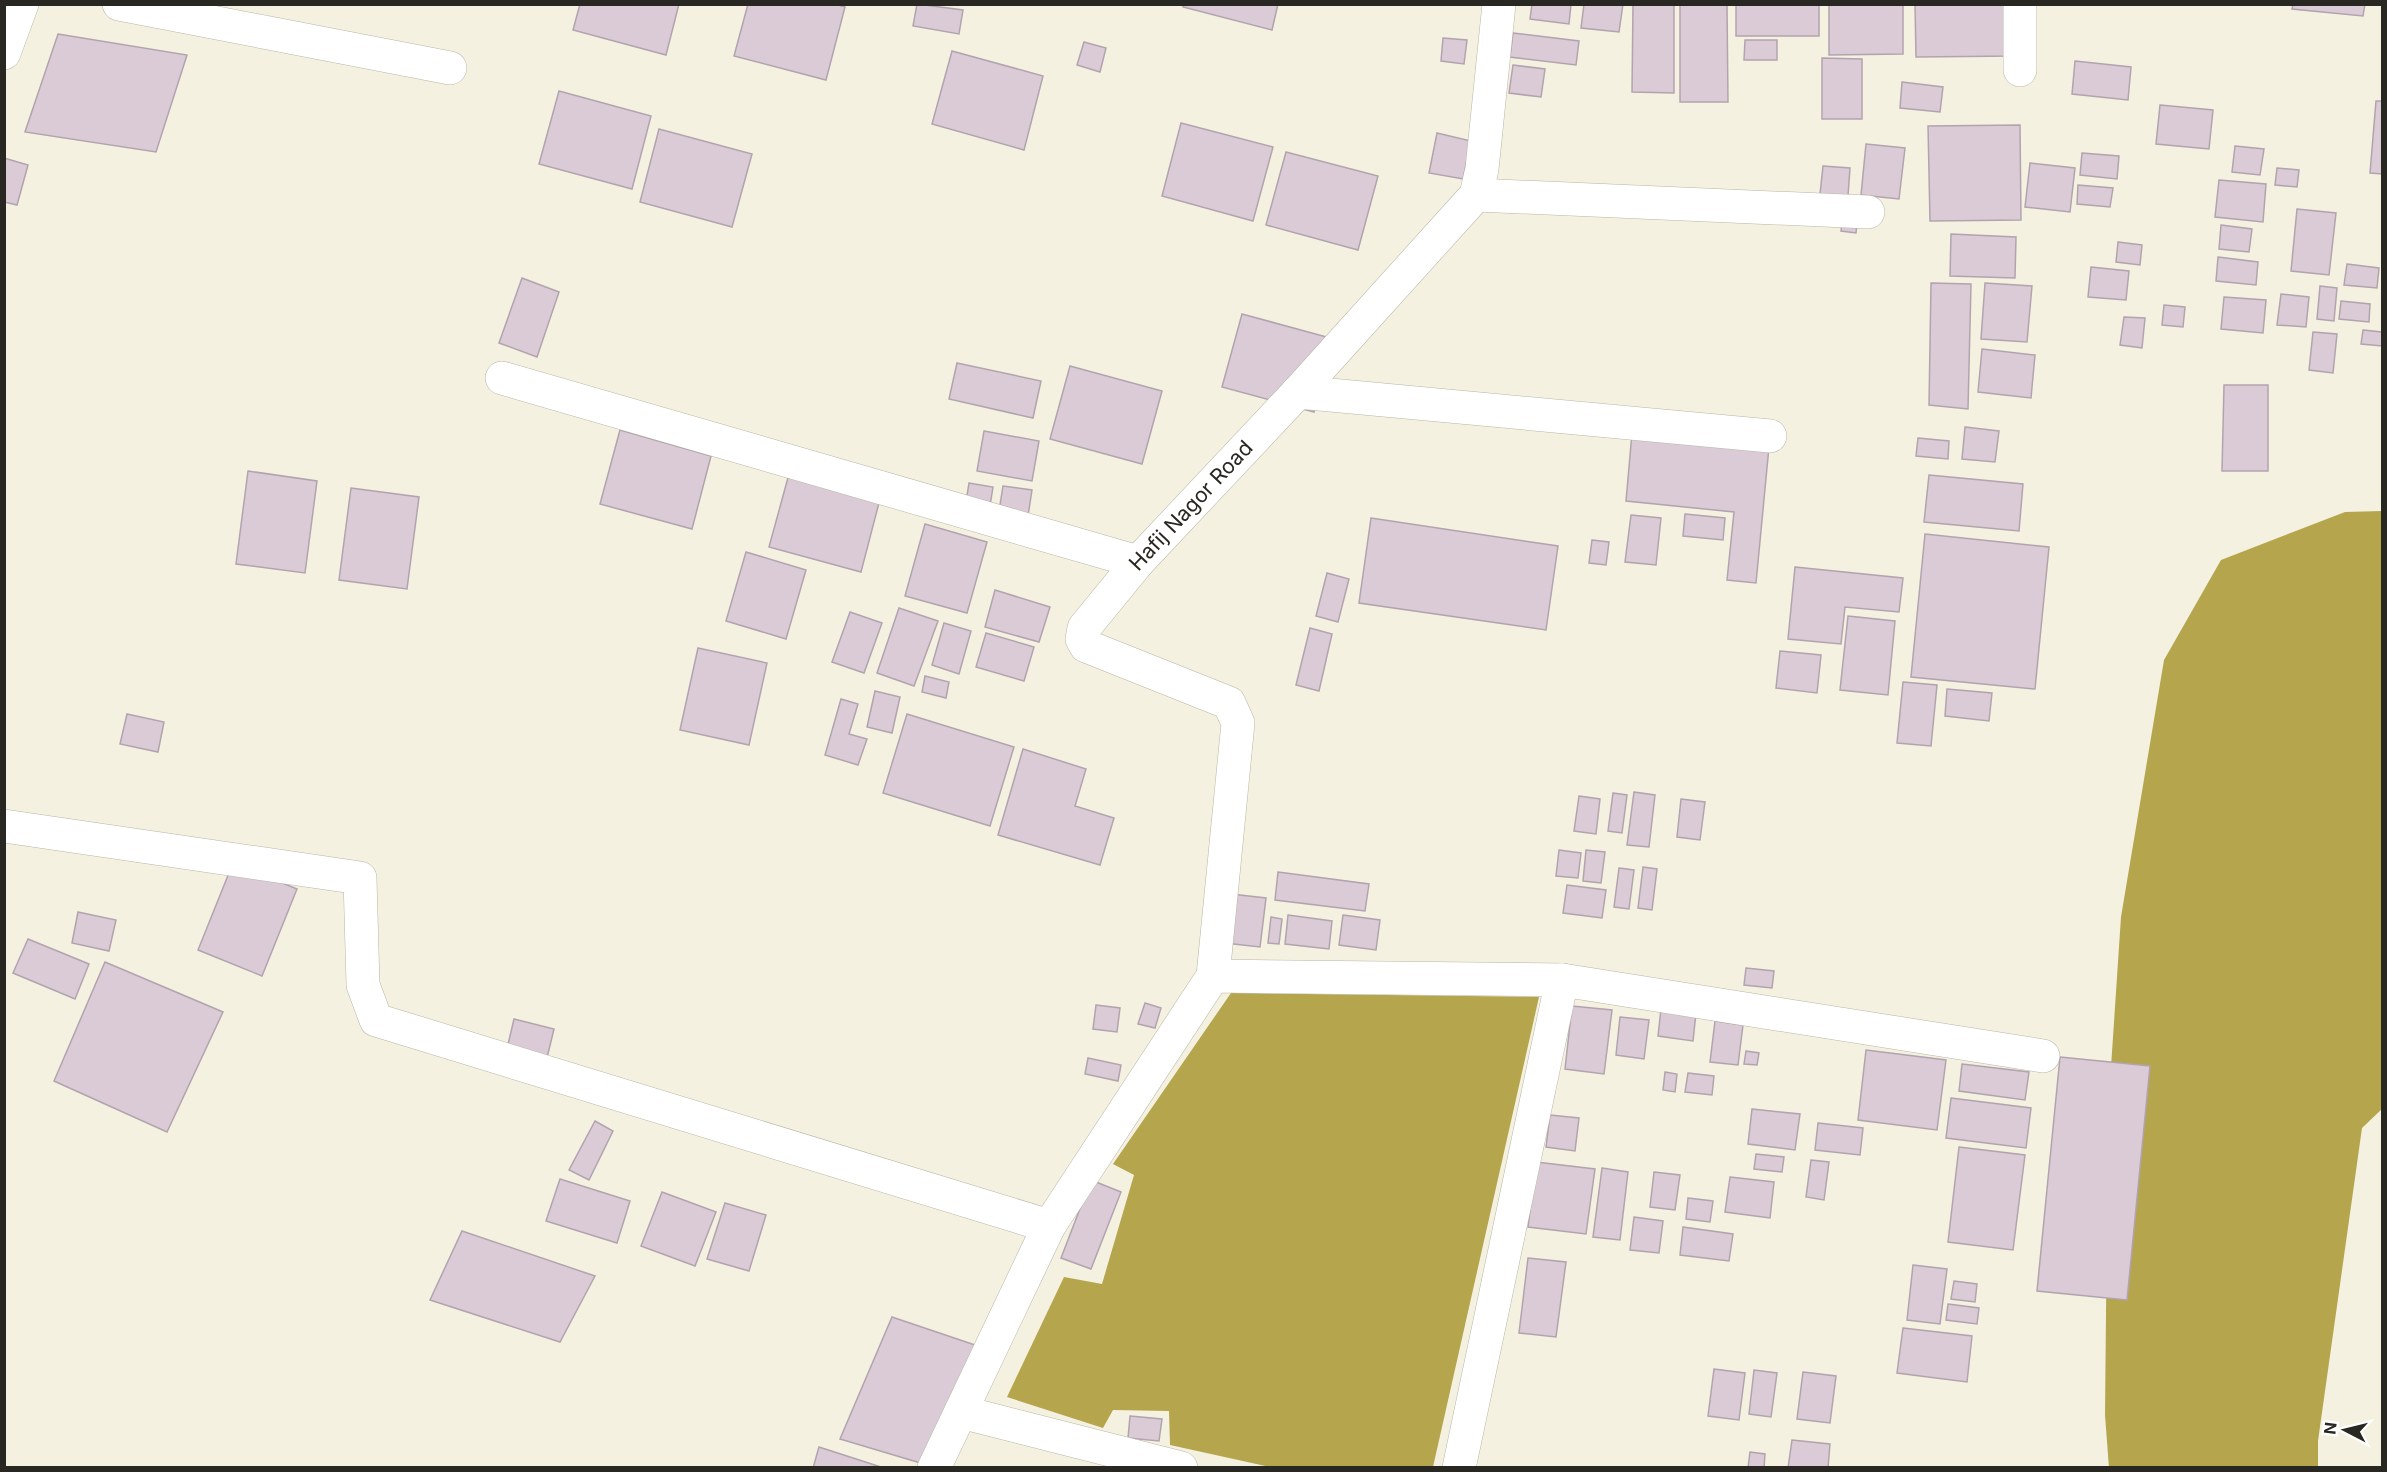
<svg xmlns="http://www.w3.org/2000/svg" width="2387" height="1472" font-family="Inter,sans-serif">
  <rect width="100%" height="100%" fill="#f4f1e1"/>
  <g fill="#b5a54c">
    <path d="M2382,511V1109L2362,1128L2318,1441V1467L2109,1468L2105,1415L2108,1112L2121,917L2164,660L2221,560L2345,512Z"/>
    <path d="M1231,993L1539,997L1433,1467H1270L1170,1445L1169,1411L1113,1410L1103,1428L1007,1397L1064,1277L1102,1284L1134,1175L1113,1164Z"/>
  </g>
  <g fill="#dacbd6" stroke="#b2a4ae" stroke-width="1.5">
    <path d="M580,4H679L666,55L573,30Z"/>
    <path d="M748,4H835L845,7L826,80L734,56Z"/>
    <path d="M917,4L963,10L959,34L913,26Z"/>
    <path d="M1183,4H1278L1272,30L1183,7Z"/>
    <path d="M1532,4H1571L1569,24L1530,19Z"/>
    <path d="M1584,4H1623L1619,32L1581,28Z"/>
    <path d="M1633,4H1674V93L1632,92Z"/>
    <path d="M1680,4H1727L1728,102H1680Z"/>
    <rect x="1736" y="4" width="83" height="32"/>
    <path d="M1829,4H1903V54L1829,55Z"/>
    <path d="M1915,4H2014L2015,56L1916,57Z"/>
    <path d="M2293,4H2365L2363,16L2292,9Z"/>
    <path d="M1513,33L1579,41L1576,65L1510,57Z"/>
    <path d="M58,34L187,55L156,152L25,132Z"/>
    <path d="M1443,38L1467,40L1464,64L1441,61Z"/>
    <path d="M1745,40H1777V60H1744Z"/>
    <path d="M1084,42L1106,48L1100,72L1077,65Z"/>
    <path d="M952,51L1043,76L1024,150L932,124Z"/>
    <path d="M1822,58L1862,59V119H1822Z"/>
    <path d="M2075,61L2131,67L2128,100L2072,94Z"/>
    <path d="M1513,65L1545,69L1541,97L1509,93Z"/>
    <path d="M1902,82L1943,87L1940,112L1900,108Z"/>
    <path d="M559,91L651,116L632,189L539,164Z"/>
    <path d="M2376,101H2382V174L2370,173Z"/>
    <path d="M2160,105L2213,110L2209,149L2156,144Z"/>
    <path d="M1181,123L1273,147L1253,221L1162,196Z"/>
    <path d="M2020,125L2021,220L1930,221L1928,126Z"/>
    <path d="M659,129L752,154L732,227L640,202Z"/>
    <path d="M1437,133L1471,141L1463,179L1429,173Z"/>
    <path d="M1866,144L1905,148L1899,199L1861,195Z"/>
    <path d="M2235,146L2264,149L2260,175L2232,172Z"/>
    <path d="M1286,152L1378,176L1358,250L1266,225Z"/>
    <path d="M2082,153L2119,156L2117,179L2080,175Z"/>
    <path d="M4,158L28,165L17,205L4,202Z"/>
    <path d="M2030,163L2075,168L2070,212L2025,207Z"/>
    <path d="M1823,166L1850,168L1848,196L1820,194Z"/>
    <path d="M2277,168L2299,170L2297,187L2275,185Z"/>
    <path d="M2219,180L2266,184L2263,222L2215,217Z"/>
    <path d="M2078,185L2113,188L2110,207L2077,204Z"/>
    <path d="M2297,209L2336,213L2329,275L2291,271Z"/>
    <path d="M1842,222L1857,223L1856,233L1841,231Z"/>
    <path d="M2221,225L2252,229L2249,252L2219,249Z"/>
    <path d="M1951,234L2016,237L2015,278L1950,276Z"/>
    <path d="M2118,242L2142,245L2140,265L2116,262Z"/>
    <path d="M2218,257L2258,262L2256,285L2216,281Z"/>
    <path d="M2347,264L2379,268L2377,288L2344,285Z"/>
    <path d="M2091,267L2129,271L2126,300L2088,297Z"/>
    <path d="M522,278L559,292L537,357L499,343Z"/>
    <path d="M1931,283L1971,284L1968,409L1929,405Z"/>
    <path d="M1985,283L2032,286L2027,342L1981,339Z"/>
    <path d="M2320,286L2337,288L2334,321L2317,319Z"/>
    <path d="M2281,294L2309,297L2306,327L2277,325Z"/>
    <path d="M2224,297L2266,300L2263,333L2221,329Z"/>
    <path d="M2341,301L2370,304L2369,322L2339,319Z"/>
    <path d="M2164,305L2185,307L2183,327L2162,325Z"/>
    <path d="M1242,314L1334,339L1314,412L1222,387Z"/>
    <path d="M2124,317L2145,318L2142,348L2120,345Z"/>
    <path d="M2363,330L2382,332V346L2361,344Z"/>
    <path d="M2313,332L2337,334L2333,373L2309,370Z"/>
    <path d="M1982,349L2035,355L2031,398L1978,392Z"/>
    <path d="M957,363L1041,381L1033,418L949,399Z"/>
    <path d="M1070,366L1162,391L1142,464L1050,439Z"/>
    <path d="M2224,385H2268V471H2222Z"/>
    <path d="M1965,427L1999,431L1995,462L1962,459Z"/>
    <path d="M620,430L711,456L692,529L600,504Z"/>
    <path d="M984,431L1039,441L1032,481L977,471Z"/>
    <path d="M1632,433L1769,447L1756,583L1727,580L1734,512L1626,501Z"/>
    <path d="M1918,438L1949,441L1948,459L1916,456Z"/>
    <path d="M248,471L317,481L305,573L236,564Z"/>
    <path d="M789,474L880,499L861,572L769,547Z"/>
    <path d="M1929,475L2023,484L2019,531L1924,522Z"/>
    <path d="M969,483L993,487L990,506L966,502Z"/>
    <path d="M1003,486L1032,490L1028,516L999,511Z"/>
    <path d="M351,488L419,497L407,589L339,580Z"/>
    <path d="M1685,514L1725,518L1723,540L1683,536Z"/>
    <path d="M1631,515L1661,518L1656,565L1625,562Z"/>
    <path d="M1371,518L1558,546L1546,630L1359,603Z"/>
    <path d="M925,524L987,542L967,613L905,596Z"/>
    <path d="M1925,534L2049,547L2035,689L1911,677Z"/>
    <path d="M1592,540L1609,542L1606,565L1589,563Z"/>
    <path d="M746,552L806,570L786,639L726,621Z"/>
    <path d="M1795,567L1903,578L1899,612L1845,607L1841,644L1788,639Z"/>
    <path d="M1327,573L1349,579L1338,622L1316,616Z"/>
    <path d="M995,590L1050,607L1039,642L985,627Z"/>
    <path d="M899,608L938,621L914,686L877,673Z"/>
    <path d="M850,612L882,623L864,673L832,662Z"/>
    <path d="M1848,616L1895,621L1888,695L1840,690Z"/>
    <path d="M944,623L971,631L959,674L932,665Z"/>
    <path d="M1310,628L1332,634L1319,691L1296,685Z"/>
    <path d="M986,633L1034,647L1024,681L976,667Z"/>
    <path d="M698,648L767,663L749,745L680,730Z"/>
    <path d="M1780,651L1821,655L1817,693L1776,688Z"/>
    <path d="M925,676L949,682L946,698L922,692Z"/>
    <path d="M1903,682L1937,685L1931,746L1897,743Z"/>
    <path d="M1947,689L1992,693L1989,721L1945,716Z"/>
    <path d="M875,691L900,697L892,733L867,727Z"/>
    <path d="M841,699L858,704L849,734L867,739L858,765L825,755Z"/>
    <path d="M127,714L164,722L158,752L120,744Z"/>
    <path d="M907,714L1014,747L990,826L883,793Z"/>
    <path d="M1023,749L1086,769L1075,806L1114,818L1100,865L998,835Z"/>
    <path d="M1634,792L1655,795L1649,847L1627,845Z"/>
    <path d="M1613,793L1627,795L1622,833L1608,831Z"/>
    <path d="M1579,796L1600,799L1596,834L1574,831Z"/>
    <path d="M1681,799L1705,802L1700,840L1677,837Z"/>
    <path d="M1559,850L1581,853L1578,878L1556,876Z"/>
    <path d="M1586,850L1605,852L1601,883L1583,881Z"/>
    <path d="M233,863L297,889L262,976L198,950Z"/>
    <path d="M1643,867L1657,869L1652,910L1638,908Z"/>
    <path d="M1619,868L1634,870L1629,909L1614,907Z"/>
    <path d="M1278,872L1369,884L1365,911L1275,900Z"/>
    <path d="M1567,885L1606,890L1602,918L1563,913Z"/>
    <path d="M1231,894L1266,898L1260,947L1225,943Z"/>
    <path d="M78,912L116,920L109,951L72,943Z"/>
    <path d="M1288,915L1332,921L1329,949L1285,944Z"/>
    <path d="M1343,915L1380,920L1376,950L1339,945Z"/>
    <path d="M1271,917L1282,919L1279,944L1268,943Z"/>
    <path d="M28,939L89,964L75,999L13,973Z"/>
    <path d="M105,962L223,1012L167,1132L54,1081Z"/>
    <path d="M1746,968L1774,971L1772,988L1744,985Z"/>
    <path d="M1145,1003L1161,1008L1155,1028L1138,1024Z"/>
    <path d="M1096,1005L1120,1008L1117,1032L1093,1029Z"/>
    <path d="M1572,1006L1612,1010L1604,1074L1565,1069Z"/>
    <path d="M1661,1009L1696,1013L1693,1041L1658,1036Z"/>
    <path d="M1620,1017L1649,1020L1644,1059L1616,1055Z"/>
    <path d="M514,1019L554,1029L546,1062L506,1053Z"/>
    <path d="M1715,1021L1743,1025L1738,1065L1710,1062Z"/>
    <path d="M1866,1050L1946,1060L1937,1130L1858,1120Z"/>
    <path d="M1746,1051L1759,1053L1757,1065L1744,1064Z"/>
    <path d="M2060,1057L2150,1066L2127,1300L2037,1291Z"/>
    <path d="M1088,1058L1121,1065L1118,1081L1085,1074Z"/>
    <path d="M1962,1064L2029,1072L2025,1100L1959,1091Z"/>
    <path d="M1665,1072L1677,1074L1675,1092L1663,1090Z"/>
    <path d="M1688,1073L1714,1076L1712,1095L1685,1092Z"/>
    <path d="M1951,1098L2031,1108L2026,1148L1946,1138Z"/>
    <path d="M1752,1109L1800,1114L1795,1150L1748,1144Z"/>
    <path d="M1550,1115L1579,1118L1575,1151L1546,1147Z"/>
    <path d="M595,1121L613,1131L589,1180L569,1170Z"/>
    <path d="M1818,1123L1863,1128L1860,1155L1815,1150Z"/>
    <path d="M1959,1147L2025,1155L2013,1250L1948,1242Z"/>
    <path d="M1756,1154L1784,1157L1782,1172L1754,1169Z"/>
    <path d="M1811,1160L1829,1162L1824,1200L1806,1197Z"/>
    <path d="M1536,1162L1595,1169L1586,1234L1528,1227Z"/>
    <path d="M1602,1168L1628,1172L1620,1240L1593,1237Z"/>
    <path d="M1654,1172L1680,1175L1675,1210L1650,1207Z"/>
    <path d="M1730,1177L1774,1182L1770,1218L1725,1212Z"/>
    <path d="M560,1179L630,1201L617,1243L546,1221Z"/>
    <path d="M1091,1180L1121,1192L1091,1269L1061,1258Z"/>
    <path d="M662,1192L716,1212L695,1266L641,1246Z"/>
    <path d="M1688,1198L1713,1201L1710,1222L1686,1219Z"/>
    <path d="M725,1203L766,1215L749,1271L707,1259Z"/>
    <path d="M1634,1217L1663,1221L1659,1253L1630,1250Z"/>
    <path d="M1683,1227L1733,1234L1729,1261L1680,1255Z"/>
    <path d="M462,1231L595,1276L560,1342L430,1300Z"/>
    <path d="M1528,1258L1566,1262L1556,1337L1519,1333Z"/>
    <path d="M1913,1265L1947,1269L1940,1324L1907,1320Z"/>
    <path d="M1954,1281L1977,1284L1975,1302L1951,1299Z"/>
    <path d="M1948,1304L1979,1308L1977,1324L1946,1320Z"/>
    <path d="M892,1317L975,1345L924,1464L840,1439Z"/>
    <path d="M1903,1328L1972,1336L1967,1382L1897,1373Z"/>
    <path d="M1714,1369L1745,1373L1739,1420L1708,1416Z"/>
    <path d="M1754,1370L1777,1373L1771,1417L1749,1414Z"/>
    <path d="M1803,1372L1836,1376L1830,1423L1797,1419Z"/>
    <path d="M1130,1416L1162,1419L1159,1441L1128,1438Z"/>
    <path d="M1792,1440L1830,1444L1828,1468H1788Z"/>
    <path d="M819,1447L884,1468H813Z"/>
    <path d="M1750,1452L1765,1454L1764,1468H1748Z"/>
  </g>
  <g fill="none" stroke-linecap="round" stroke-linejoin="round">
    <g stroke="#b9b6a7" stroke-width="34">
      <g id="minor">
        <path d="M119,4L450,68"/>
        <path d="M4,53L22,4"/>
        <path d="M2020,70V4"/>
        <path d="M1476,195L1868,212"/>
        <path d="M502,378L1138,562"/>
        <path d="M1298,392L1770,436"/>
        <path d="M4,826L360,878L363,985L376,1020L1049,1226L1213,976L1562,980L2043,1056"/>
        <path id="s1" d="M1213,976L1238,723L1229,703L1086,646L1082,639L1084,628L1138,562L1298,392L1476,195L1482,169L1499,4"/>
        <path d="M961,1412L1181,1468"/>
        <path d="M934,1468L1049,1226"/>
        <path d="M1459,1468L1562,980"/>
      </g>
    </g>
    <use href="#minor" stroke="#fff" stroke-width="33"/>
  </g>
  <g text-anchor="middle" stroke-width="6" stroke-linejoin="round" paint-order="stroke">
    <g font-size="21" fill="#282721" stroke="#fff">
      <text dy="7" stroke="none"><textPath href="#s1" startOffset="612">Hafij Nagor Road</textPath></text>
    </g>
  </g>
  <rect width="2387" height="1472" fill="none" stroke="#282721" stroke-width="12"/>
  <g transform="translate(2345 1430) rotate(277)" stroke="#ffffff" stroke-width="4.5" paint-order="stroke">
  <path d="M0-4.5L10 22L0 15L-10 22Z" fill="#282721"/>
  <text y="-9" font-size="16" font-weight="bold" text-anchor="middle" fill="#282721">N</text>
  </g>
</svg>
